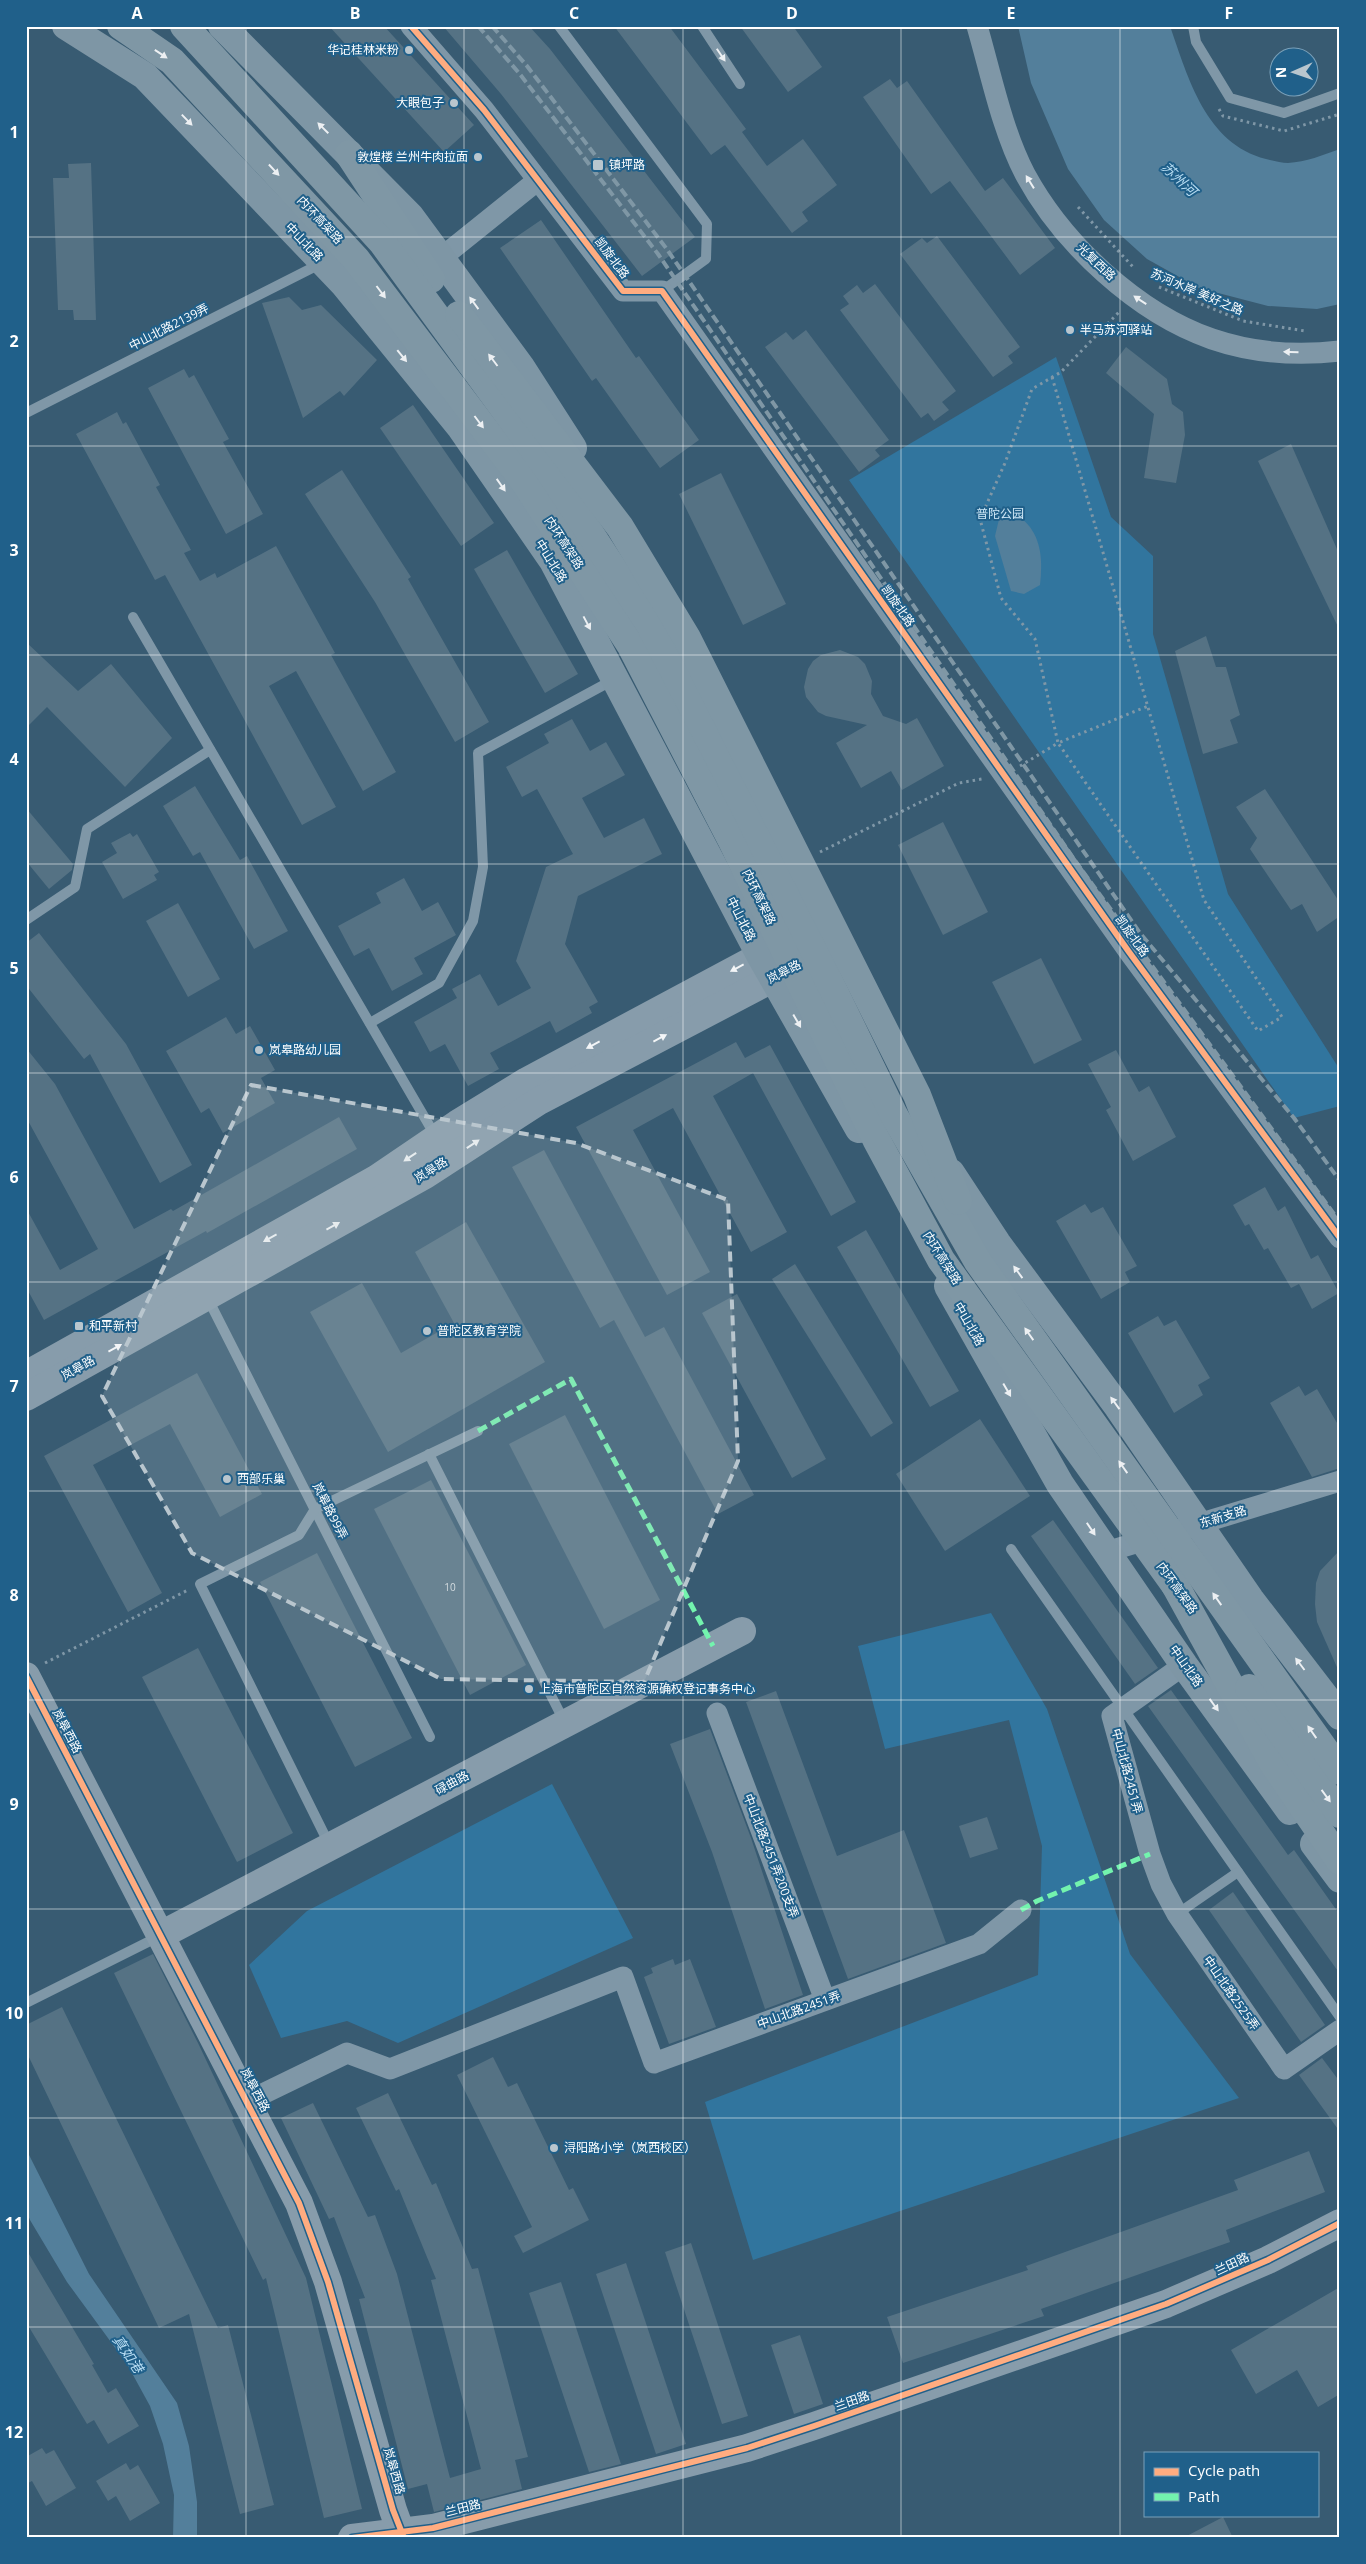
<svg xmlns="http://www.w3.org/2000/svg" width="1366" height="2564" font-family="'Open Sans','Noto Sans SC',sans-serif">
  <rect width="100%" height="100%" fill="#385b72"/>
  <g fill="#31759e">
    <path d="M1056,357L1111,517L1153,556V634L1228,894L1340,1070V1106L1294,1118L849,480Z"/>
    <path d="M991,1613L1047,1709L1130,1954L1239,2098L753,2260L705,2102L1038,1975L1042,1846L1009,1720L885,1749L858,1646Z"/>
    <path d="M552,1784L633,1938L398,2043L347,2021L281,2038L249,1965L307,1911Z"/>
  </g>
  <g fill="#537f9b">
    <path d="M1018,26H1170C1188,78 1206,144 1266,159C1273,161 1281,163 1288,163C1306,162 1323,155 1340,149V304L1317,309L1268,306L1199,288L1147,259L1104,220L1068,169L1031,83Z"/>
    <path d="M1002,507C1039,522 1044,550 1040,585L1024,594L1011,591L995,536Z"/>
    <path d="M26,2149L89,2274L177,2403L189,2446L197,2502V2538H173L174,2495L163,2444L150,2406L127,2364L67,2282L30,2220L26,2210Z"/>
  </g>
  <g fill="#557284">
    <path d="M329,26H384L474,125L444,152Z"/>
    <path d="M443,26H529L550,49L695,237L642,276L501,94Z"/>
    <path d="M614,26H669L746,129L742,132L767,166L803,139L837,185L802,212L808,221L792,233L725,145L711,155Z"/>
    <path d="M740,26H793L822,67L788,92Z"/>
    <path d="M890,79L897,88L907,81L985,191L1003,178L1055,248L1020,275L950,181L931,194L863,97Z"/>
    <path d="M91,163L96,320H74L73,310H58L53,178H69L68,164Z"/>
    <path d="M541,220L636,358L639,356L699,440L660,468L596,378L592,381L500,248Z"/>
    <path d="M937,236L1020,347L1008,356L1013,363L993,377L900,254L922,238L927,243Z"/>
    <path d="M875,284L956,391L942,402L949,410L934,421L928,413L921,418L840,310L849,304L843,296L857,285L863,293Z"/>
    <path d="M289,297L302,310L321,305L377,360L344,396L340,391L303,418L262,303Z"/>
    <path d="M806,330L889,440L875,450L880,456L859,472L765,347L786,332L793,340Z"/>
    <path d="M1126,347L1167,379L1172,404L1183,412L1185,435L1176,483L1144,478L1154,414L1106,373Z"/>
    <path d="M184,369L189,378L194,375L229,439L223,442L263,514L226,534L148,388Z"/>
    <path d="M413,405L494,523L461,546L380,428Z"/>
    <path d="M117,412L123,424L126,422L160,485L156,487L191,550L184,553L200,581L215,573L217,578L276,546L335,653L331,655L396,772L363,791L296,671L269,686L336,807L302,825L165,575L155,580L76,434Z"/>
    <path d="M1291,444L1340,556V631L1258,461Z"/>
    <path d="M342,470L411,577L408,579L489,722L455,742L375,602L305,494Z"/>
    <path d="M721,473L786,604L743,625L679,494Z"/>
    <path d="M507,550L578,674L545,693L474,569Z"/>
    <path d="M1206,636L1216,667H1226L1240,715L1230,720L1238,743L1203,754L1175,651Z"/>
    <path d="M26,642L78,691L111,664L172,738L125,787L47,707L26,728Z"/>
    <path d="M840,650L858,657L865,664L872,681L871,694L883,716L906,724L917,718L944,766L902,790L891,771L861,788L836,743L867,725L826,716L818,712L806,697L804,687L808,669L813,661L821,655Z"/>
    <path d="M572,719L590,751L606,742L625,775L582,798L604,838L644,818L662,854L578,896L565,944L598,1002L589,1007L592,1013L556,1033L550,1021L490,1053L499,1069L468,1086L445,1044L430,1052L414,1022L457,998L452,989L480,974L498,1006L531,988L516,961L546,867L573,854L537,789L522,797L506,767L549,743L544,734Z"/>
    <path d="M195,786L240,860L247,856L288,931L254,949L200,852L193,856L163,806Z"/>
    <path d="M1265,789L1340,903V916L1317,932L1302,904L1291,910L1250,849L1257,838L1236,807Z"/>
    <path d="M26,808L73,864L72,870L49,889L26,861Z"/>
    <path d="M943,822L988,912L943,935L898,845Z"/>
    <path d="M130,833L133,837L137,834L159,872L154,875L157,880L123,899L102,862L117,853L111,843Z"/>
    <path d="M404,878L422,911L438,902L456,935L414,958L423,974L392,991L369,948L354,956L338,926L381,903L376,893Z"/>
    <path d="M178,903L220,979L188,997L146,921Z"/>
    <path d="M39,933L126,1044L192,1165L160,1183L90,1054L84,1059L26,985V943Z"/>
    <path d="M1041,958L1082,1040L1034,1064L992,982Z"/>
    <path d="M226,1017L236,1034L250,1026L275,1070L261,1078L275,1103L223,1133L209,1108L201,1113L166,1051Z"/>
    <path d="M736,1042L745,1058L770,1045L856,1202L831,1216L753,1073L713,1096L787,1232L751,1252L673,1108L633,1130L710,1272L667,1295L576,1127Z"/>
    <path d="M26,1048L55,1084L134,1229L171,1209L173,1211L339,1117L357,1149L207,1233L206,1231L44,1320L26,1287V1208L60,1270L98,1249L26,1117Z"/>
    <path d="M1116,1050L1139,1092L1149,1086L1176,1137L1133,1161L1106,1110L1111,1107L1088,1064Z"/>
    <path d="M544,1150L645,1337L664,1327L754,1495L718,1514L614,1320L600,1328L512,1167Z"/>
    <path d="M1265,1187L1278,1211L1285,1206L1311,1259L1318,1255L1339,1293L1312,1309L1299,1284L1291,1288L1268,1248L1264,1250L1249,1224L1245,1226L1233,1205Z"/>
    <path d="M1085,1204L1091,1213L1103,1207L1137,1266L1125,1272L1130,1282L1101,1299L1056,1221Z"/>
    <path d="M466,1222L545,1362L388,1452L310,1312L362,1283L401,1353L454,1323L415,1252Z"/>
    <path d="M866,1230L959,1391L930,1407L837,1247Z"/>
    <path d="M795,1264L893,1423L871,1437L772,1279Z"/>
    <path d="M737,1294L826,1459L792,1478L702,1313Z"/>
    <path d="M1158,1316L1164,1326L1176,1320L1210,1378L1198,1385L1203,1395L1174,1413L1128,1333Z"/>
    <path d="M197,1373L262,1494L220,1517L170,1424L93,1465L162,1593L128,1612L44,1456Z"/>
    <path d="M1299,1386L1305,1396L1317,1389L1340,1428V1468L1312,1477L1270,1403Z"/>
    <path d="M565,1415L660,1600L604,1629L509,1444Z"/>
    <path d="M980,1419L1030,1496L945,1551L896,1474Z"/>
    <path d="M431,1480L526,1665L470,1695L374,1509Z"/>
    <path d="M1053,1520L1158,1668L1135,1684L1031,1536Z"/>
    <path d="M1340,1550V1674L1317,1622L1315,1604L1316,1583L1320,1571Z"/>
    <path d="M317,1553L412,1738L355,1767L260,1582Z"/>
    <path d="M198,1648L293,1833L237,1862L142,1677Z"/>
    <path d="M1171,1690L1288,1855L1294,1850L1340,1915V1974L1148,1706Z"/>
    <path d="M776,1691L837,1856L904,1830L946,1943L848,1979L746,1702Z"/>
    <path d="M710,1729L751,1838L803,1995L765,2009L712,1852L670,1744Z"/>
    <path d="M987,1817L998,1849L970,1858L959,1826Z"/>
    <path d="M1233,1892L1325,2025L1301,2042L1209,1910Z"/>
    <path d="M153,1954L198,2043L234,2119L232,2120L306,2278L362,2509L324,2518L266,2278L263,2280L114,1973Z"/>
    <path d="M673,1959L675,1965L690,1959L716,2027L669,2044L644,1977L653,1973L651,1968Z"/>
    <path d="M62,2007L218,2328L228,2325L274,2505L240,2514L189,2314L159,2328L26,2051V2025Z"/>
    <path d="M493,2057L508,2087L517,2083L569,2190L573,2188L589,2220L523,2253L514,2236L532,2227L457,2075Z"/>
    <path d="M1322,2058L1340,2082V2132L1299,2075Z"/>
    <path d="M388,2093L432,2185L436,2183L472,2269L478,2268L528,2457L515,2460L522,2489L434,2512L427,2484L408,2489L359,2299L365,2298L334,2217L329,2219L281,2118L313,2103L368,2217L375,2215L397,2274L450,2478L481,2469L431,2280L436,2279L399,2189L396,2191L356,2108Z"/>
    <path d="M1309,2151L1325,2192L1226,2230L1230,2242L1041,2309L1044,2316L903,2363L887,2317L1028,2270L1026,2266L1238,2190L1234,2180Z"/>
    <path d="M691,2243L748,2416L722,2424L665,2252Z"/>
    <path d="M26,2249L94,2364L92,2365L108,2393L116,2388L139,2426L108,2444L94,2420L87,2424L26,2322Z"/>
    <path d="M626,2263L686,2444L656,2454L596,2274Z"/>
    <path d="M561,2282L621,2464L589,2472L529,2293Z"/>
    <path d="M1340,2287V2394L1318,2407L1297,2370L1256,2394L1231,2350Z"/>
    <path d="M800,2335L823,2404L794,2414L771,2345Z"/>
    <path d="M42,2448L46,2454L54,2450L76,2488L46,2506L32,2481L26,2484V2457Z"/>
    <path d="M126,2463L130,2470L138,2465L160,2503L130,2521L116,2496L108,2501L96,2481Z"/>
    <path d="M1223,2517L1233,2538H1183Z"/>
  </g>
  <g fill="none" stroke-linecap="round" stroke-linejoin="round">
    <g stroke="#7f97a7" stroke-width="3" stroke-dasharray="2.5 4" stroke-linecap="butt">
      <path d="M1219,109L1223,116L1284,131L1340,114"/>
      <path d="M1078,207L1133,267"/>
      <path d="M1159,287L1243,321L1305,331"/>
      <path d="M1052,377L1204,900L1282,1017L1258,1031L1058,743L1148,706"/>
      <path d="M1020,766L1058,743L1035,639L1001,598L980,519L1005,463L1032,389L1061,372L1121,310"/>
      <path d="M820,852L959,783L982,779"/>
      <path d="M45,1663L188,1590"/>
    </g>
    <g stroke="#7f97a7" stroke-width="10">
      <path d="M559,26L707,224L706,259L662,291"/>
      <path d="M702,26L740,84"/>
      <path d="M1193,26L1196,42L1230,98L1284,113L1340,93"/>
      <path d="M26,413L322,263"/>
      <path d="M133,617L436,1137"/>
      <path d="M26,920L75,887L87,829L210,750"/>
      <path d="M370,1023L439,983L473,921L483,867L478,753L613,680"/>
      <path d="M207,1297L430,1737"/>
      <path d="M429,1454L565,1723"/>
      <path d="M1011,1549L1340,2017"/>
      <path d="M330,1846L200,1584L299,1535L315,1509L478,1431"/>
      <path d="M1177,1914L1238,1872"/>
      <path d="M26,2003L160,1936"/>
    </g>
    <g stroke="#7f97a7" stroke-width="21">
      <path d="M411,26L484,110L623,291H662L1129,952L1340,1238"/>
      <path d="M977,26C991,74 1002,130 1025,174C1063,244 1137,313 1212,339C1253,353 1297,356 1340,351"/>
      <path d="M441,258L538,180"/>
      <path d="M1106,1552L1340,1481"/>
      <path d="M1184,1665L1112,1716L1150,1854L1161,1884L1177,1914L1284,2069L1340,2030"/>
      <path d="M717,1713L825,2000"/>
      <path d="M248,2101L347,2053L390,2069L623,1977L654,2063L979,1944L1021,1910"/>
    </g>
    <g stroke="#879cab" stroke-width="28">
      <path d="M26,1375L376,1179L457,1124L527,1081L781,945"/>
      <path d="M26,1397L425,1175L539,1101L795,967"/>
      <path d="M26,1676L299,2203L328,2282L393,2510L401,2532"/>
      <path d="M161,1935L742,1631"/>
      <path d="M352,2538L433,2528L747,2448L814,2426L1166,2304L1268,2260L1340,2223"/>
    </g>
    <g stroke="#7e96a5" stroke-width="28">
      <path d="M66,26L145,76L343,283L461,428L553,561L760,955L859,1129"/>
      <path d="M222,26L410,216L521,367L573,448"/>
      <path d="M951,1173L997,1243L1118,1407L1250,1599L1340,1716"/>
      <path d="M948,1286L1060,1484L1184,1665L1290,1811"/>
      <path d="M1314,1844L1340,1879"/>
    </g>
    <g stroke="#7f97a5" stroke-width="28">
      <path d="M349,154L431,279"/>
      <path d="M1175,1585L1273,1763L1340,1861"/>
      <path d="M1249,1688L1340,1814"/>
    </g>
    <g stroke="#7f97a5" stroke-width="4" stroke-dasharray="9 4" stroke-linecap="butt">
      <path d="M478,26L519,73L658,254L1076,862L1340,1222"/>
      <path d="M492,26L527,66L666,248L1140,933L1294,1118L1340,1181"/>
    </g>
    <g stroke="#7f97a5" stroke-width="28">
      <path d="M121,26L172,61L356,259L524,481L631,646L731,839L876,1139L941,1260L1175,1585"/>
      <path d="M184,26L382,242L548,469L650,625L748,814L894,1115L978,1262L1340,1771"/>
      <path d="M459,315L620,527L687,638L917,1095L958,1201"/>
    </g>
    <g stroke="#73f3ae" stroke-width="5" stroke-dasharray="10 5" stroke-linecap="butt">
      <path d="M478,1431L571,1379L713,1646"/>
      <path d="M1021,1910L1037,1901L1150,1854"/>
    </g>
    <g stroke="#20608a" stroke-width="9">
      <g id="cycleway">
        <path d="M411,26L484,110L623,291H662L1129,952L1340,1238"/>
        <path d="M26,1676L299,2203L328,2282L393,2510L404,2538"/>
        <path d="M352,2538L433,2528L747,2448L814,2426L1166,2304L1268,2260L1340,2223"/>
      </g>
    </g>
    <use href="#cycleway" stroke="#ffac80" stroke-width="6"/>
  </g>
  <defs><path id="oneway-solid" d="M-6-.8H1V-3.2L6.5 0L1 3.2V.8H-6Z" transform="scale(1.25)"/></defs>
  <g fill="#eceff2">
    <use href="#oneway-solid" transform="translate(161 54) rotate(34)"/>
    <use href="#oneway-solid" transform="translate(721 55) rotate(56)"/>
    <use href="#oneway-solid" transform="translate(187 120) rotate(46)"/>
    <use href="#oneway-solid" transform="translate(323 128) rotate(-135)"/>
    <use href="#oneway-solid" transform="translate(274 170) rotate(47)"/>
    <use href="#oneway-solid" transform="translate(1030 182) rotate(-122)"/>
    <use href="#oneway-solid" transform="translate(381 292) rotate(53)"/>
    <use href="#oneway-solid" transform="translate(1140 300) rotate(-147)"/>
    <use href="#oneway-solid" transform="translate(474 303) rotate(-126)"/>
    <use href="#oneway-solid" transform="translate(1291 352) rotate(-178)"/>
    <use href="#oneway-solid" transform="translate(402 356) rotate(51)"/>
    <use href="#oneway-solid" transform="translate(493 360) rotate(-127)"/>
    <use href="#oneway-solid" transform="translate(479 422) rotate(53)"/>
    <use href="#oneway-solid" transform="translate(501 485) rotate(55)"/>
    <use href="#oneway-solid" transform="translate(587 623) rotate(62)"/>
    <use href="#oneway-solid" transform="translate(797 1021) rotate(60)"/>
    <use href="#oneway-solid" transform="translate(1018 1272) rotate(-126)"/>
    <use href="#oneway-solid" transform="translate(1029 1334) rotate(-125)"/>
    <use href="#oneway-solid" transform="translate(1007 1390) rotate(60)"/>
    <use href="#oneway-solid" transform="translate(1115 1403) rotate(-126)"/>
    <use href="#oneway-solid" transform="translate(1123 1467) rotate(-125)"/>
    <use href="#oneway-solid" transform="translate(1091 1529) rotate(56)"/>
    <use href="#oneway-solid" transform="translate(1217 1599) rotate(-125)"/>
    <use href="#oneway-solid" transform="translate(1300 1664) rotate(-127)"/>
    <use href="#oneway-solid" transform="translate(1214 1705) rotate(54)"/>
    <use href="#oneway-solid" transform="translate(1312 1732) rotate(-125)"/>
    <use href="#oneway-solid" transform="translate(1326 1796) rotate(54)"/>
  </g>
  <g fill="#f3f5f7">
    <use href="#oneway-solid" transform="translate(737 968) rotate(152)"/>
    <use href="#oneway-solid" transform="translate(660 1038) rotate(-28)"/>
    <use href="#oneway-solid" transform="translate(593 1045) rotate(152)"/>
    <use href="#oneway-solid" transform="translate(473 1144) rotate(-34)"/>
    <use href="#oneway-solid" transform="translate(410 1157) rotate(146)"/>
    <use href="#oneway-solid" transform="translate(333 1226) rotate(-29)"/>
    <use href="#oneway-solid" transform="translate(270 1238) rotate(151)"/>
    <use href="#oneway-solid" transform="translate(115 1348) rotate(-29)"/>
  </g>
  <path fill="#b9c6ce" fill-opacity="0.2" stroke="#b9c6ce" stroke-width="4" stroke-dasharray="10 6" stroke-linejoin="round" d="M251,1085L576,1143L728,1200L738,1461L644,1682L441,1679L192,1553L102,1396Z"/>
  <path fill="none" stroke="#fff" stroke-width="1" stroke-opacity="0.55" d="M246,26V2538M464,26V2538M683,26V2538M901,26V2538M1120,26V2538M26,237H1340M26,446H1340M26,655H1340M26,864H1340M26,1073H1340M26,1282H1340M26,1491H1340M26,1700H1340M26,1909H1340M26,2118H1340M26,2327H1340"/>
  <g fill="#b9c6ce" stroke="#20608a" stroke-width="2">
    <circle cx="409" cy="50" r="5"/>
    <circle cx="454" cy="103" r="5"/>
    <circle cx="478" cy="157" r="5"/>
    <rect x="592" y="159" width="12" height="12" rx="2.5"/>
    <circle cx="1070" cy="330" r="5"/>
    <circle cx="259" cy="1050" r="5"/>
    <rect x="74" y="1321" width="10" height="10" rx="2.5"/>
    <circle cx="427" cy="1331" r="5"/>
    <circle cx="227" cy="1479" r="5"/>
    <circle cx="529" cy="1689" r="5"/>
    <circle cx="554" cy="2148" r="5"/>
  </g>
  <g text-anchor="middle" stroke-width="4" stroke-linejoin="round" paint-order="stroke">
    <g font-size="10" fill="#d4dce0">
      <text x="450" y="1591">10</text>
    </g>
    <g font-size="12" fill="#fff" stroke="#20608a" text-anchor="start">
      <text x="399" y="54" text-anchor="end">华记桂林米粉</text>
      <text x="444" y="107" text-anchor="end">大眼包子</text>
      <text x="468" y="161" text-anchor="end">敦煌楼 兰州牛肉拉面</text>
      <text x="609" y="169">镇坪路</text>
      <text x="1080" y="334">半马苏河驿站</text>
      <text x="269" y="1054">岚皋路幼儿园</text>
      <text x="89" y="1330">和平新村</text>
      <text x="437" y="1335">普陀区教育学院</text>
      <text x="237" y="1483">西部乐巢</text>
      <text x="539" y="1693">上海市普陀区自然资源确权登记事务中心</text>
      <text x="564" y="2152">浔阳路小学（岚西校区）</text>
    </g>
    <g font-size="12" fill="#fff" stroke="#20608a">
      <text transform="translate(320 220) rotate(47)" y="4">内环高架路</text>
      <text transform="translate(304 242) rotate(46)" y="4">中山北路</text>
      <text transform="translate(612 258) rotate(53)" y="4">凯旋北路</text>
      <text transform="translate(1096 262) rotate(43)" y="4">光复西路</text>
      <text transform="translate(1197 292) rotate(23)" y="4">苏河水岸 美好之路</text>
      <text transform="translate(169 327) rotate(-27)" y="4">中山北路2139弄</text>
      <text transform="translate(564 543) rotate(57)" y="4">内环高架路</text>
      <text transform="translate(551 561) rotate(58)" y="4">中山北路</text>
      <text transform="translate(898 606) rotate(55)" y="4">凯旋北路</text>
      <text transform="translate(759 897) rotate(64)" y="4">内环高架路</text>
      <text transform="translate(741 919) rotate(63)" y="4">中山北路</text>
      <text transform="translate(1132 936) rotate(54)" y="4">凯旋北路</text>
      <text transform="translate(784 972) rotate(-27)" y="4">岚皋路</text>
      <text transform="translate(431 1170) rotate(-32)" y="4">岚皋路</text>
      <text transform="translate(942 1258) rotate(58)" y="4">内环高架路</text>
      <text transform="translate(969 1324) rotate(60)" y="4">中山北路</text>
      <text transform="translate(78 1368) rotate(-29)" y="4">岚皋路</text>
      <text transform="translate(330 1511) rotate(63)" y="4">岚皋路99弄</text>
      <text transform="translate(1223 1517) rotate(-17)" y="4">东新支路</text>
      <text transform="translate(1177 1588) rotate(54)" y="4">内环高架路</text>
      <text transform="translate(1186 1666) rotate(55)" y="4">中山北路</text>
      <text transform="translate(67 1731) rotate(62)" y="4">岚皋西路</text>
      <text transform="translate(1127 1771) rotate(75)" y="4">中山北路2451弄</text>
      <text transform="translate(452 1783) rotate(-28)" y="4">碌曲路</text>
      <text transform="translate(771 1856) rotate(69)" y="4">中山北路2451弄200支弄</text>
      <text transform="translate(1231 1993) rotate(55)" y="4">中山北路2525弄</text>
      <text transform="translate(799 2010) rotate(-20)" y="4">中山北路2451弄</text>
      <text transform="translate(255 2090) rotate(62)" y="4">岚皋西路</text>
      <text transform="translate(1232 2264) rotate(-25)" y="4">兰田路</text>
      <text transform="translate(852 2401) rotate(-19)" y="4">兰田路</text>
      <text transform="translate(394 2471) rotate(74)" y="4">岚皋西路</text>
      <text transform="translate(463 2508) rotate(-14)" y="4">兰田路</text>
    </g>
    <g font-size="12" fill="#d0e9f8" stroke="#20608a">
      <text x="1000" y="518">普陀公园</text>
    </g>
    <g font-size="14" font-style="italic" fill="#b7dcf2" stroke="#20608a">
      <text transform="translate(1179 179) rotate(43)" y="5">苏州河</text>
      <text transform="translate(128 2354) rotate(56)" y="5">真如港</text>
    </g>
  </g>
  <rect width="1366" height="2564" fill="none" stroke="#20608a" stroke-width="55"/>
  <rect x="1144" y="2452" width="175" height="65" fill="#20608a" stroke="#79a0b9"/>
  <rect x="1154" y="2468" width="25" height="8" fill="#ffac80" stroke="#79a0b9"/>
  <text x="1188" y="2476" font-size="15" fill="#ffffff">Cycle path</text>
  <rect x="1154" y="2493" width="25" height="8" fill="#73f3ae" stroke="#79a0b9"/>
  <text x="1188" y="2502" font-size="15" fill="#ffffff">Path</text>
  <g transform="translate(1294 72) rotate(268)"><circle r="24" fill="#20608a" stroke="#79a0b9"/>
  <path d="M0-4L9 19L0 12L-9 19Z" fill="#b9c6ce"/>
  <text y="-8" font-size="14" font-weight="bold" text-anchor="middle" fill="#ffffff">N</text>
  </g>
  <rect x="28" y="28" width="1310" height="2508" fill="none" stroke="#fff" stroke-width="2"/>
  <g font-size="16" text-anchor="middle" font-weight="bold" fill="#fff">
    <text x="137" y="19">A</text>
    <text x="355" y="19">B</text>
    <text x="574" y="19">C</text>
    <text x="792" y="19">D</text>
    <text x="1011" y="19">E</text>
    <text x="1229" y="19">F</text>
    <text x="14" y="138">1</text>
    <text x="14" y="347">2</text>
    <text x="14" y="556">3</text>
    <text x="14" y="765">4</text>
    <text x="14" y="974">5</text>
    <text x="14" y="1183">6</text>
    <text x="14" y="1392">7</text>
    <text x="14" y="1601">8</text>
    <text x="14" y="1810">9</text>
    <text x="14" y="2019">10</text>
    <text x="14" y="2229">11</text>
    <text x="14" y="2438">12</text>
  </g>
</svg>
